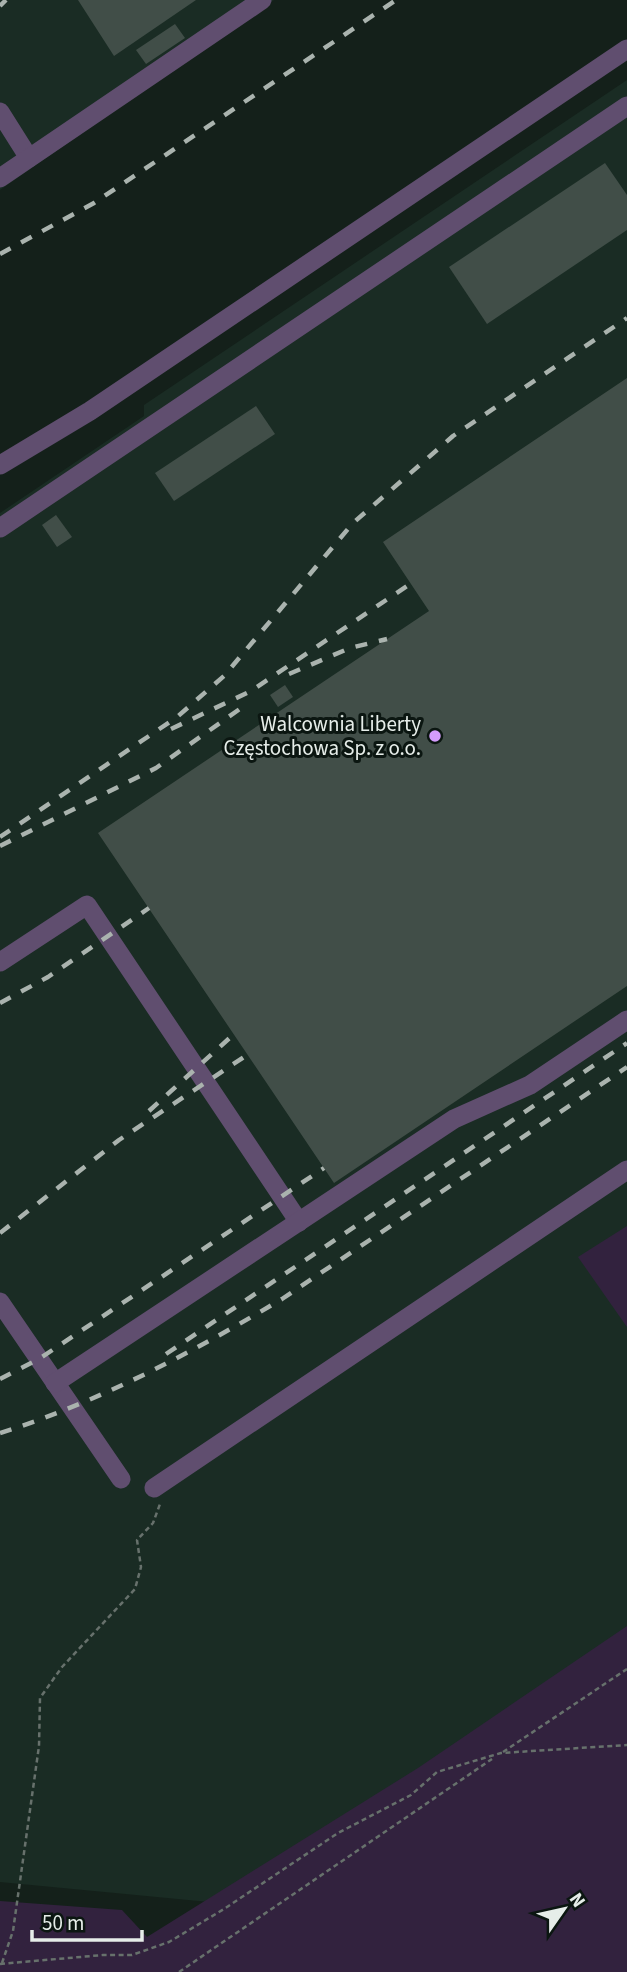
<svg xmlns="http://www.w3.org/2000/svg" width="627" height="1972" font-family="'Source Sans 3',sans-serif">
  <rect width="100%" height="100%" fill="#14201a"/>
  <g fill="#1a2c24">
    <path d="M0,0H274L0,190Z"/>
    <path d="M627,80V1652L251,1906L0,1882V513L144,416V405Z"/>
  </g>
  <g fill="#32223e">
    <path d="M627,1226V1327L578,1257Z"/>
    <path d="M627,1626V1972H0V1901L122,1910L147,1937L418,1768Z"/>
  </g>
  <g fill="#414e48">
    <path d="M78,0H196L114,56Z"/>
    <path d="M175,24L185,38L146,64L136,50Z"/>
    <path d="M605,163L627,195V230L487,324L449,267Z"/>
    <path d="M627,378V986L334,1183L98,833L429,611L383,542Z"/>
    <path d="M256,406L275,434L174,501L155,473Z"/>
    <path d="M56,515L72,537L57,547L42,525Z"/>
    <path d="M285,685L293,697L278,707L270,695Z"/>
  </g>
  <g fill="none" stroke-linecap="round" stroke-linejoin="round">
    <g stroke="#67716c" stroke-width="2.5" stroke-dasharray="5 3.5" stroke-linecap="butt">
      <path d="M503,1752L627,1669"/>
      <path d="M2,1963L13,1931L39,1746L40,1698L62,1667L135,1589L141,1567L137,1540L153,1523L160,1504"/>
      <path d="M0,1964L103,1955H132L169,1942L224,1909L338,1833L411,1795L437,1772L501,1753L627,1745"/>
      <path d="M179,1972L492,1759"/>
    </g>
    <g stroke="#604e6f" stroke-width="19">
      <path d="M0,112L29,158"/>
      <path d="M0,178L262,0"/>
      <path d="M0,465L90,411L627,49"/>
      <path d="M0,528L627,106"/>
      <path d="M0,962L87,905L299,1222"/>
      <path d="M0,1302L121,1479"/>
      <path d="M55,1383L454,1119L530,1085L627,1020"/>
      <path d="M154,1488L627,1170"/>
    </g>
    <g stroke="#aab3ae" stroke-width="4.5" stroke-dasharray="12 12" stroke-linecap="butt">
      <path d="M0,6L6,0"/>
      <path d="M0,254L94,203L396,0"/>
      <path d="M289,674L350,648L387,639"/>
      <path d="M171,729L251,691L410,584"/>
      <path d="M0,837L177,717L224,676L353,523L453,436L627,318"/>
      <path d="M0,846L156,768L244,706"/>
      <path d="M0,1003L48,977L149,908"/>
      <path d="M149,1111L234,1034"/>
      <path d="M0,1233L119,1140L247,1055"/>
      <path d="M166,1354L627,1043"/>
      <path d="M0,1379L39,1359L324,1168"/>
      <path d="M0,1433C99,1402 193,1352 282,1299L627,1067"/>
    </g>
  </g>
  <circle fill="#d49cfc" stroke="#0b1611" stroke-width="2.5" cx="435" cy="736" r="7"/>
  <g text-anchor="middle" stroke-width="6" stroke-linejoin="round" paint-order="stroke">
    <g font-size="21" fill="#e6ede9" stroke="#0b1611" text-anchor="end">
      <text x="421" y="731">Walcownia Liberty<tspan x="421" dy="24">Częstochowa Sp. z o.o.</tspan></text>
    </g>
  </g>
  <g transform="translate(564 1909) rotate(56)" stroke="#0b1611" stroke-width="5" paint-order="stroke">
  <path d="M0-5L12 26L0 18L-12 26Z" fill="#e6ede9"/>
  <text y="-10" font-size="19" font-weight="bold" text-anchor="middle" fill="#e6ede9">N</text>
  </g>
  <path d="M32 1930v10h110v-10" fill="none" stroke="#e6ede9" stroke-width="3.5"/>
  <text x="42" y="1930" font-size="21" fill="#e6ede9" stroke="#0b1611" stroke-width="5" paint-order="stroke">50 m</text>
</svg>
